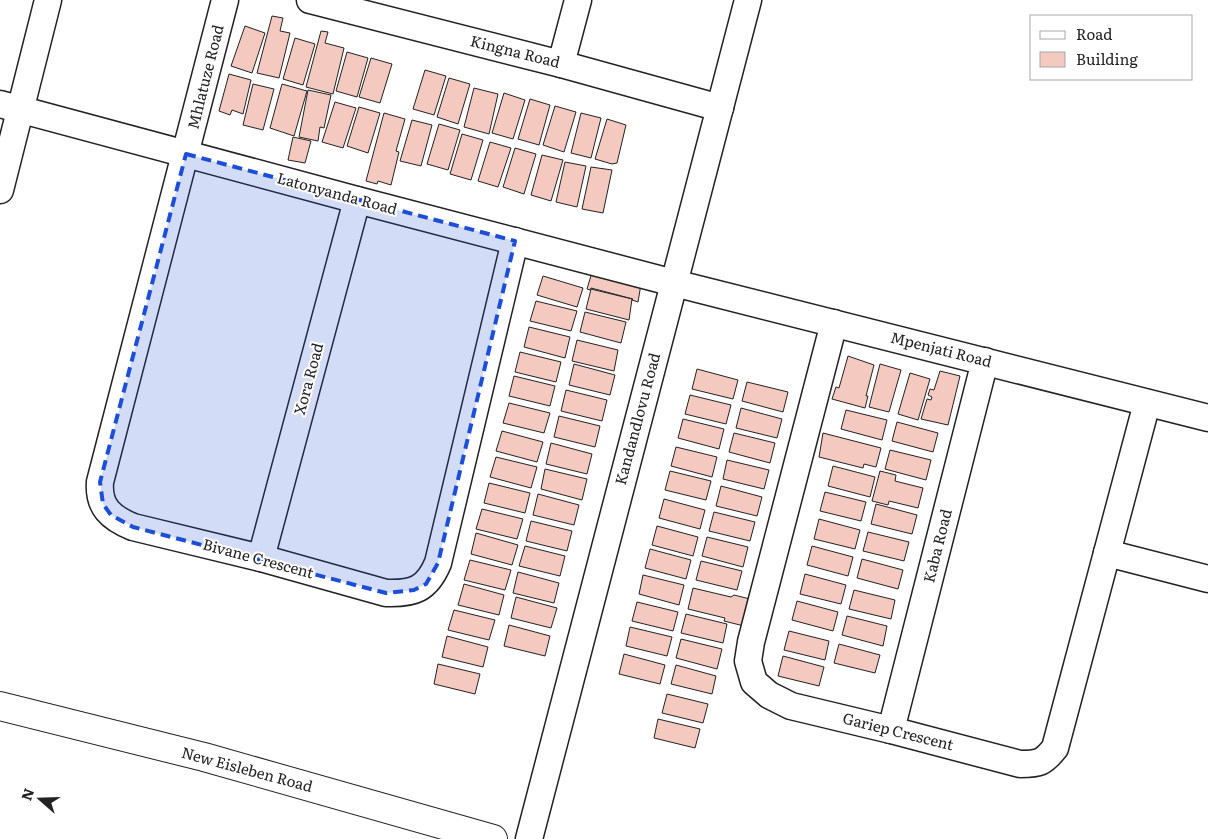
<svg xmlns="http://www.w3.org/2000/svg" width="1208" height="839" font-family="Literata,serif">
  <rect width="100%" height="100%" fill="#fff"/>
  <g fill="#f3c9c0" stroke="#222">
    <path d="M272,16L283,18L280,31L290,33L279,78L257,73Z"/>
    <path d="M245,26L265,33L252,73L231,66Z"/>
    <path d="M321,31L328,32L325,43L344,48L333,94L306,87Z"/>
    <path d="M295,38L315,44L303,85L283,79Z"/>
    <path d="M347,52L368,58L357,97L336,91Z"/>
    <path d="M371,58L392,64L380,103L359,97Z"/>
    <path d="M425,70L446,76L434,115L413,109Z"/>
    <path d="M229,74L251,80L243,114L232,110L230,115L219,111Z"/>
    <path d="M449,78L470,84L458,124L437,117Z"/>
    <path d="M253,84L274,89L263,130L243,125Z"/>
    <path d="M282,84L307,91L294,136L270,128Z"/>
    <path d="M474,88L498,94L489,134L464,127Z"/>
    <path d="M308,90L331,95L324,128L320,127L318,141L299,137Z"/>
    <path d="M504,93L525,100L513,139L492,133Z"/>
    <path d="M530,99L550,105L539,145L518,139Z"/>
    <path d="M335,102L356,108L343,148L322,142Z"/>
    <path d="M555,106L576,112L564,152L543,145Z"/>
    <path d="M359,107L380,113L368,153L347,146Z"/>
    <path d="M384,113L405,119L396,151L399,152L391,185L378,181L377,184L366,181Z"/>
    <path d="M581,113L601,118L591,158L571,153Z"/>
    <path d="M607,119L626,125L617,163L612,164L595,159Z"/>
    <path d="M412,120L432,125L421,166L400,161Z"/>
    <path d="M439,124L460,130L448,170L427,164Z"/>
    <path d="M462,134L483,140L471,180L450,174Z"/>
    <path d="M293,137L311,141L305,163L288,160Z"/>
    <path d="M490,142L511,148L498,187L478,181Z"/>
    <path d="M515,148L536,154L524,194L503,187Z"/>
    <path d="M542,155L563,160L551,201L531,195Z"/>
    <path d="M565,162L586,166L577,207L556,202Z"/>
    <path d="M591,167L612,170L603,213L582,209Z"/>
    <path d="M592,272L641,284L638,302L632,300L633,299L591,288L590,290L587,289Z"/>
    <path d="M543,276L583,288L577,307L537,295Z"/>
    <path d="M591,289L632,299L629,320L586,309Z"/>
    <path d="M536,301L577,311L571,331L530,321Z"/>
    <path d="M585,312L626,322L621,343L580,332Z"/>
    <path d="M529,327L570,337L565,358L524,347Z"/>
    <path d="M577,340L618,350L614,371L572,361Z"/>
    <path d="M520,352L561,362L556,382L515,372Z"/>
    <path d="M848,356L874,365L866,396H868L865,408L832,399L836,387L839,388Z"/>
    <path d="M574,364L615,375L610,395L569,385Z"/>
    <path d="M880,364L901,370L889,412L869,407Z"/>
    <path d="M697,369L738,380L733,399L692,389Z"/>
    <path d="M940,371L960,376L948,425L921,419L927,399L931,400L932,397L928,395L930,389L934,390Z"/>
    <path d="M910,373L930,379L918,420L898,414Z"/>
    <path d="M514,376L555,386L550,406L509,396Z"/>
    <path d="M747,382L788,392L783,412L742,401Z"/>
    <path d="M566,390L607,400L602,421L561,411Z"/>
    <path d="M690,395L731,405L726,424L685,414Z"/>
    <path d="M509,403L550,413L544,433L503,423Z"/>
    <path d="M741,408L782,419L777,438L736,428Z"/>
    <path d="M846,410L887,420L882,440L841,429Z"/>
    <path d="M559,416L600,426L595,447L554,437Z"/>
    <path d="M683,419L724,429L719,449L678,438Z"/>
    <path d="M897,422L938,433L933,452L892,441Z"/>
    <path d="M502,431L543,442L537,462L496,451Z"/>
    <path d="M734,433L775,443L770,463L729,452Z"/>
    <path d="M823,433L881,448L876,467L864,464L863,468L819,457Z"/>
    <path d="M551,443L592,454L587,474L546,464Z"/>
    <path d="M676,447L717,457L712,477L671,466Z"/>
    <path d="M890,450L931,460L926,480L885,469Z"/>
    <path d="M496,457L537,467L531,488L490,477Z"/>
    <path d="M727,460L769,470L764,489L723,479Z"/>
    <path d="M833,466L875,477L870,497L828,486Z"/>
    <path d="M545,469L587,479L582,500L541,489Z"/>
    <path d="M670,471L711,481L706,500L665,490Z"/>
    <path d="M880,471L896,475L895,481L923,488L918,508L889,501L888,505L872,501Z"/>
    <path d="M489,483L530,493L525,513L484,503Z"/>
    <path d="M721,486L762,497L757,516L716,506Z"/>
    <path d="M825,492L866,502L861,521L820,511Z"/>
    <path d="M538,494L579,505L574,525L533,515Z"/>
    <path d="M664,499L705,510L700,529L659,518Z"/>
    <path d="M876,504L917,515L912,534L871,524Z"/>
    <path d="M482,509L523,519L517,539L476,529Z"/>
    <path d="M714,512L755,522L750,541L709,531Z"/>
    <path d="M819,519L860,530L855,549L814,539Z"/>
    <path d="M531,521L572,531L567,551L526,541Z"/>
    <path d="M657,526L698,537L693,556L652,545Z"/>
    <path d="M868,532L909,542L904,561L863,551Z"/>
    <path d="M476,533L518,545L512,565L471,554Z"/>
    <path d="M707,537L748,547L743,567L702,556Z"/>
    <path d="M525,546L565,556L560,576L519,566Z"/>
    <path d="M812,546L853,557L848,576L807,565Z"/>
    <path d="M650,549L691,560L686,579L645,568Z"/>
    <path d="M862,559L903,570L898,589L857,578Z"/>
    <path d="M470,560L511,570L505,590L464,580Z"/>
    <path d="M701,561L742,571L737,590L696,580Z"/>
    <path d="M518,572L559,583L554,603L513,593Z"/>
    <path d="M805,574L846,585L841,604L800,594Z"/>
    <path d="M643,575L684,585L679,605L639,594Z"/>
    <path d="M464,584L504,595L499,615L458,605Z"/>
    <path d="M693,588L731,597L734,595L750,599L744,626L724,621L725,618L688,609Z"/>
    <path d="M854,590L895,600L891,619L849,609Z"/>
    <path d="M516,597L557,608L551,628L511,618Z"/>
    <path d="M797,601L838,612L833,631L792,620Z"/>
    <path d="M637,602L678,612L673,631L632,621Z"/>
    <path d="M454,610L495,620L489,640L448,630Z"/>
    <path d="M686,614L727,624L723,643L681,633Z"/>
    <path d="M847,616L887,626L883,646L842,635Z"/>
    <path d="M509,625L550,636L545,656L504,646Z"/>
    <path d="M630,627L672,637L667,656L626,646Z"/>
    <path d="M789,631L829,641L825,660L784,650Z"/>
    <path d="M447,636L488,647L483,667L442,657Z"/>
    <path d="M681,639L722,649L717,669L676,658Z"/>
    <path d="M839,644L880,655L875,673L834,663Z"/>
    <path d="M624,654L665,665L660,684L619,674Z"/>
    <path d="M783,656L824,667L819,686L778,676Z"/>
    <path d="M438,664L480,674L475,694L434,684Z"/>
    <path d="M676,665L716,676L712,694L671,684Z"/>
    <path d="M667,694L708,704L703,723L662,713Z"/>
    <path d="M658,719L700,729L695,748L654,738Z"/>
  </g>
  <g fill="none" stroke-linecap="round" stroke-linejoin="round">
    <g stroke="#222" stroke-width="29">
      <g id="minor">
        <path d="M225,0L100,482C98,507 111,518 133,527L261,558L386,593C414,594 427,589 438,563L515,241"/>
        <path d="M310,0L561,64L720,108"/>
        <path d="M561,64L578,0"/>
        <path d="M0,104L357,200L674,283L1208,418"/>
        <path d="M0,190L48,0"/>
        <path d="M834,323L751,642L748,661L754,682L769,695L791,706L891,730L1020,764C1039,764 1043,763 1055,748L1147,403"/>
        <path d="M1107,553L1208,579"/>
        <path d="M261,558L357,200"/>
        <path d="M891,730L985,361"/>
        <path d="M529,839L748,0"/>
      </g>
    </g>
    <g stroke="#222" stroke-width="30">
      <path id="secondary" d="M0,706L204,757L493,839"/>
    </g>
    <use href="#minor" stroke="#fff" stroke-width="26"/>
    <use href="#secondary" stroke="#fff" stroke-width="28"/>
  </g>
  <path fill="#1d4ed8" fill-opacity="0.2" stroke="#1d4ed8" stroke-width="4" stroke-dasharray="10 6" stroke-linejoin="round" d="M186,154L515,241L438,563L426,584L414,590L386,593L133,527L111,515L103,504L100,482Z"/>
  <g text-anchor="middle" stroke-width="4" stroke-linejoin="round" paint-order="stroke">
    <g font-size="15" fill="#222" stroke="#fff">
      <text transform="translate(515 52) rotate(14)" y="5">Kingna Road</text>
      <text transform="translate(206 77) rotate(-76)" y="5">Mhlatuze Road</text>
      <text transform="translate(337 194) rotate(15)" y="5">Latonyanda Road</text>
      <text transform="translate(941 350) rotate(14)" y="5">Mpenjati Road</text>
      <text transform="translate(309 379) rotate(-75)" y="5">Xora Road</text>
      <text transform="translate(638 419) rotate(-75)" y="5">Kandandlovu Road</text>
      <text transform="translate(938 546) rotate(-76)" y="5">Kaba Road</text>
      <text transform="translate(258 559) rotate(15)" y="5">Bivane Crescent</text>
      <text transform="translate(898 732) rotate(14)" y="5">Gariep Crescent</text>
      <text transform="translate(247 770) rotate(15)" y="5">New Eisleben Road</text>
    </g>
  </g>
  <rect x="1030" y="15" width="162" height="65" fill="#ffffff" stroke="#a7a7a7"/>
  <rect x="1040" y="31" width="25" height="8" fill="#ffffff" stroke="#a7a7a7"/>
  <text x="1076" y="40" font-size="15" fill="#222222">Road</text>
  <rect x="1040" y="52" width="25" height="15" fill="#f3c9c0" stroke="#a7a7a7"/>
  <text x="1076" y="65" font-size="15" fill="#222222">Building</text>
  <g transform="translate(40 799) rotate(290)" stroke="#ffffff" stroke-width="4" paint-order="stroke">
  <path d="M0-4L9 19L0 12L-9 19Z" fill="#222222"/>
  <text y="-8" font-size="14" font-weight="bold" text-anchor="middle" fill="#222222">N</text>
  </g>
</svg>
